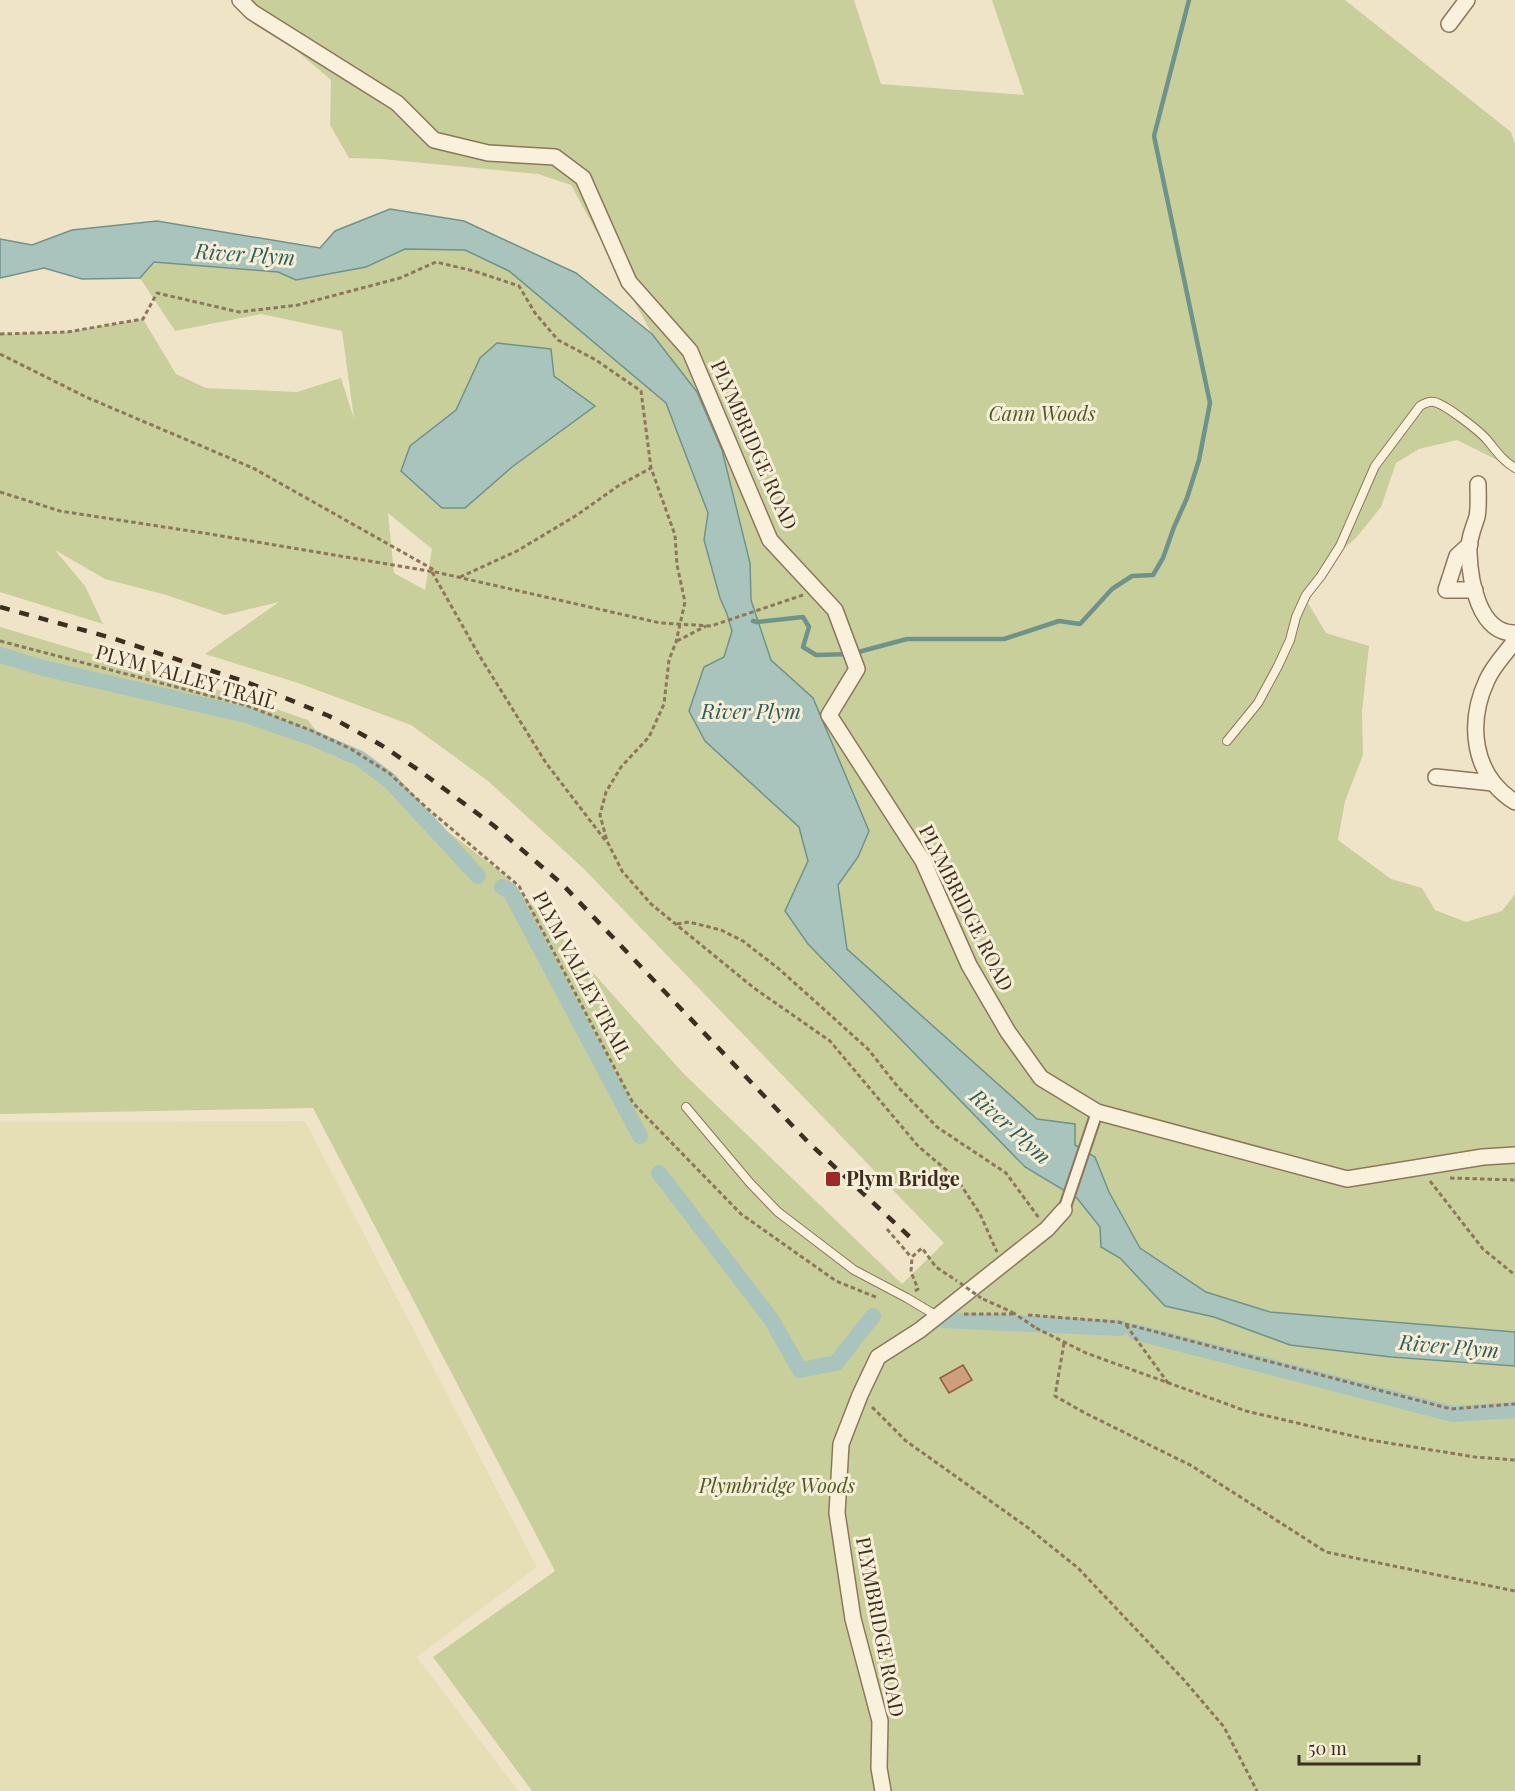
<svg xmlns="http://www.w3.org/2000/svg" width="1515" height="1791" font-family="'Playfair Display',serif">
  <rect width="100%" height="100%" fill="#f0e4c8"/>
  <path fill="#e6deb5" d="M305,1121L537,1567L417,1657L518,1791H0V1122Z"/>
  <g fill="#c9cf9b" fill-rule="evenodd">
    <path d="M237,0H854L881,84L1024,95L992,0H1345L1511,132L1515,144V469L1457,440L1419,449L1396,463L1381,507L1356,538L1323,566L1308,603L1326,633L1369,646L1362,713L1363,755L1345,801L1338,840L1391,879L1422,888L1435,910L1466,922L1502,911L1515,894V1332L1270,1312L1206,1292L1140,1248L1109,1192L1095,1157L1075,1146V1124L1037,1119L847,949L838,885L858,857L869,831L813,698L771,660L751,600L750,563L697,392L652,334L571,185L538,174L381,159L349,158L330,125L331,80Z"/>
    <path d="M405,249L465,250L509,271L666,403L708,513L704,540L720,598L727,614L732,631L705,741L799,827L808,861L785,911L808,944L1024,1167L1077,1197L1100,1227L1101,1247L1120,1258L1165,1306L1214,1317L1290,1345L1391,1357L1515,1366V1791H532L433,1657L555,1571L313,1108L0,1114V627L145,670L229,693L308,720L331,750L391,788L506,876L684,1074L902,1284L944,1243L584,869L488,781L411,725L301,684L205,654L279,602L225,615L166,595L105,579L55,550L85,586L103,624L0,592V334L67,332L143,319L176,374L206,388L297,392L341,378L354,419L342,331L261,314L175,331L140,278L153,262L278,272L296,280L366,267ZM388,513L432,549L425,590L394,573Z"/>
  </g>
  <g fill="#a9c4bc" stroke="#6f938a" stroke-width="1.5">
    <path d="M390,209L464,221L576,273L652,334L697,392L722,450L750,563L751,600L771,660L813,698L869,831L858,857L838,885L847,949L1037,1119L1075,1124V1145L1095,1157L1109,1192L1140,1248L1206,1292L1270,1312L1515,1332V1366L1391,1357L1290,1345L1214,1317L1165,1306L1120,1258L1101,1247L1100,1227L1077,1198L1025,1167L808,944L785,911L808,861L799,827L705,741L689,711L704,667L724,657L732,631L727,614L720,598L704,540L708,513L666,403L509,271L465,250L405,249L366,267L296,280L278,272L154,262L140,278L82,279L44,268L0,278V239L32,245L72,230L157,221L320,248L335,231Z"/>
    <path d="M497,343L551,349L554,376L595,406L512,467L465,508H442L401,471L410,446L456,410L480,358Z"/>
  </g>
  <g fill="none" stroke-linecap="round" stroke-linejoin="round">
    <path stroke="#6f938a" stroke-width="4.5" d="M753,621L757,622L803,617L809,627L803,647L816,655L851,654L907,639H1004L1059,621L1080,624L1112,589L1132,576L1153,575L1163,558L1174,527L1187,498L1199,460L1210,403L1154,136L1189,0"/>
    <g stroke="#a9c4bc" stroke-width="16">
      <path d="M0,655L43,668L246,715L313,738L359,758L389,780L478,876"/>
      <path d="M502,887L510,891L640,1136"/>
      <path d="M659,1173L771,1319L800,1370L836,1363L873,1316"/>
      <path d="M943,1320L1120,1328"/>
      <path d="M1135,1332L1453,1414L1515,1410"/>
    </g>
  </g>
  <path fill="#cf9f7d" stroke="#8d5f41" stroke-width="1.5" d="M963,1365L972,1380L949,1393L940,1378Z"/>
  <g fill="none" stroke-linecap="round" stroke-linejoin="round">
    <g stroke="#8d765c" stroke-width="10">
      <g id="service">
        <path d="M1227,741L1258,703L1278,666L1290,640L1296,617L1306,595L1321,576L1340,546L1375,466L1420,406C1425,403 1429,401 1434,402C1445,404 1481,432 1488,441C1497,452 1503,461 1515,468"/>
        <path d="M686,1107L750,1183L778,1212L854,1270L907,1298L937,1316"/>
      </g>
    </g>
    <g stroke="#8d765c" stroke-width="14">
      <path id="pedestrian" d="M1064,1210L1097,1112"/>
    </g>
    <g stroke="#8d765c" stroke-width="18">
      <g id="minor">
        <path d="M240,0L252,12L397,103L434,140L488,153L555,157L583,178L629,282L690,351L770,540L835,610L857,669L829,715L923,861L969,965L1008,1032L1041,1078L1097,1112L1347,1179L1483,1157L1515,1155"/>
        <path d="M1449,24L1467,0"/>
        <path d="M1478,484C1478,494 1479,507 1477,517C1473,529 1468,540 1469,553C1470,581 1479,634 1515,633"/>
        <path d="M1470,544L1457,556L1446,590H1475"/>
        <path d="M1514,642C1505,654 1493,666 1487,680C1467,723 1472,775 1515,802"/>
        <path d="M1436,777L1493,783"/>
        <path d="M883,1791L879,1768L880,1721L853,1619L837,1513L841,1444L860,1395L878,1357L920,1330L1047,1229L1064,1210"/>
      </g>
    </g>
    <g stroke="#8d765c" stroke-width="3" stroke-dasharray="4.5 3" stroke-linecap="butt">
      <path d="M0,334L67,332L143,319L157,293L239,312L298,305L400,278L436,262L474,271L519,286L535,313L558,340L596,360L641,391L651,468L675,535L677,565L685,602L676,642L669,660L664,704L649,737L621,767L606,792L600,815L607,841L622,871L651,904L754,988L830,1041L918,1146L957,1179L980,1214L997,1252"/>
      <path d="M0,354L86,397L253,468L436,571"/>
      <path d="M0,492L60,511L210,534L440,573L660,623L711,626L803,595"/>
      <path d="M432,572L479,655L546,763L605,840"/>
      <path d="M460,577L517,551L577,515L618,486L651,468"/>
      <path d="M0,641L245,705L310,730L351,749L389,773L428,809L519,886L633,1103L741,1214L836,1281L878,1298"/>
      <path d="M677,641L706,626"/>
      <path d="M677,924L689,922L721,930L743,941L779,969L868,1049L898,1087L937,1127L1006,1173L1039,1218"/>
      <path d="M1450,1178L1515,1180"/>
      <path d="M1430,1181L1483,1249L1515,1275"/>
      <path d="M887,1229L911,1257"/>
      <path d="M915,1291L918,1289L911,1272L912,1257L922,1248L936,1267L957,1281"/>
      <path d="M983,1299L1012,1312"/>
      <path d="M964,1314H1014"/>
      <path d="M1028,1315L1118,1322L1451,1409L1515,1404"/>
      <path d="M1126,1325L1168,1383"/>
      <path d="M1036,1328L1086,1353L1246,1411L1370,1440L1475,1457L1515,1460"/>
      <path d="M1064,1343L1055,1396L1085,1413L1192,1466L1326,1552L1515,1591"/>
      <path d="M872,1407L906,1441L1027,1527L1078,1568L1184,1680L1224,1727L1257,1791"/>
    </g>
    <use href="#service" stroke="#faf1dc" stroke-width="8"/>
    <use href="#pedestrian" stroke="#faf1dc" stroke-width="10"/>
    <use href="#minor" stroke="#faf1dc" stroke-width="15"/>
    <path stroke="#3d2e20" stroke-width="4.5" stroke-dasharray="10 10" stroke-linecap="butt" d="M0,607L112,638L249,683L329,716L381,745L420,771L493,825L562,884L809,1143L912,1239"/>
    <g stroke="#8d765c" stroke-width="3" stroke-dasharray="4.5 3" stroke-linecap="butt">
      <path d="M960,1283L981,1298"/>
      <path d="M1012,1312L1036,1328"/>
    </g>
  </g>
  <rect fill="#9e2a2b" stroke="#f7eed8" stroke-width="2" x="825" y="1171" width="16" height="16" rx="3"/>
  <g text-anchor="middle" stroke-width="6" stroke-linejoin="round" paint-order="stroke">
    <g font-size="20" font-style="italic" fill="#4d5a26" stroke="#f7eed8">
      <text x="1042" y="421">Cann Woods</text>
      <text x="777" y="1493">Plymbridge Woods</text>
    </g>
    <g font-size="20" fill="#3d2e20" stroke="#f7eed8">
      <text transform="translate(754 445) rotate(66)" y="7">PLYMBRIDGE ROAD</text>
      <text transform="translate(186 677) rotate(16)" y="7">PLYM VALLEY TRAIL</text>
      <text transform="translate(966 908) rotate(63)" y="7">PLYMBRIDGE ROAD</text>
      <text transform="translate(582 975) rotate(62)" y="7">PLYM VALLEY TRAIL</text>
      <text transform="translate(880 1627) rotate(79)" y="7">PLYMBRIDGE ROAD</text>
    </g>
    <g font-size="20" font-weight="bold" fill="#3d2e20" stroke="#f7eed8" text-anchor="start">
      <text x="846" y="1186">Plym Bridge</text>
    </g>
    <g font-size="21" font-style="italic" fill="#2f5d5a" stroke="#f7eed8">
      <text transform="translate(245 255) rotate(4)" y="7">River Plym</text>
      <text x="751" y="719">River Plym</text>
      <text transform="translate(1010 1127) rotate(42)" y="7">River Plym</text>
      <text transform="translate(1449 1347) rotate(5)" y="7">River Plym</text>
    </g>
  </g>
  <path d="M1299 1755v9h120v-9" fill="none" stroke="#3d2e20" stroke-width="3"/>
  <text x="1308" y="1755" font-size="18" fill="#3d2e20" stroke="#f7eed8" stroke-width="4.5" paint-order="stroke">50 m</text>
</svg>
